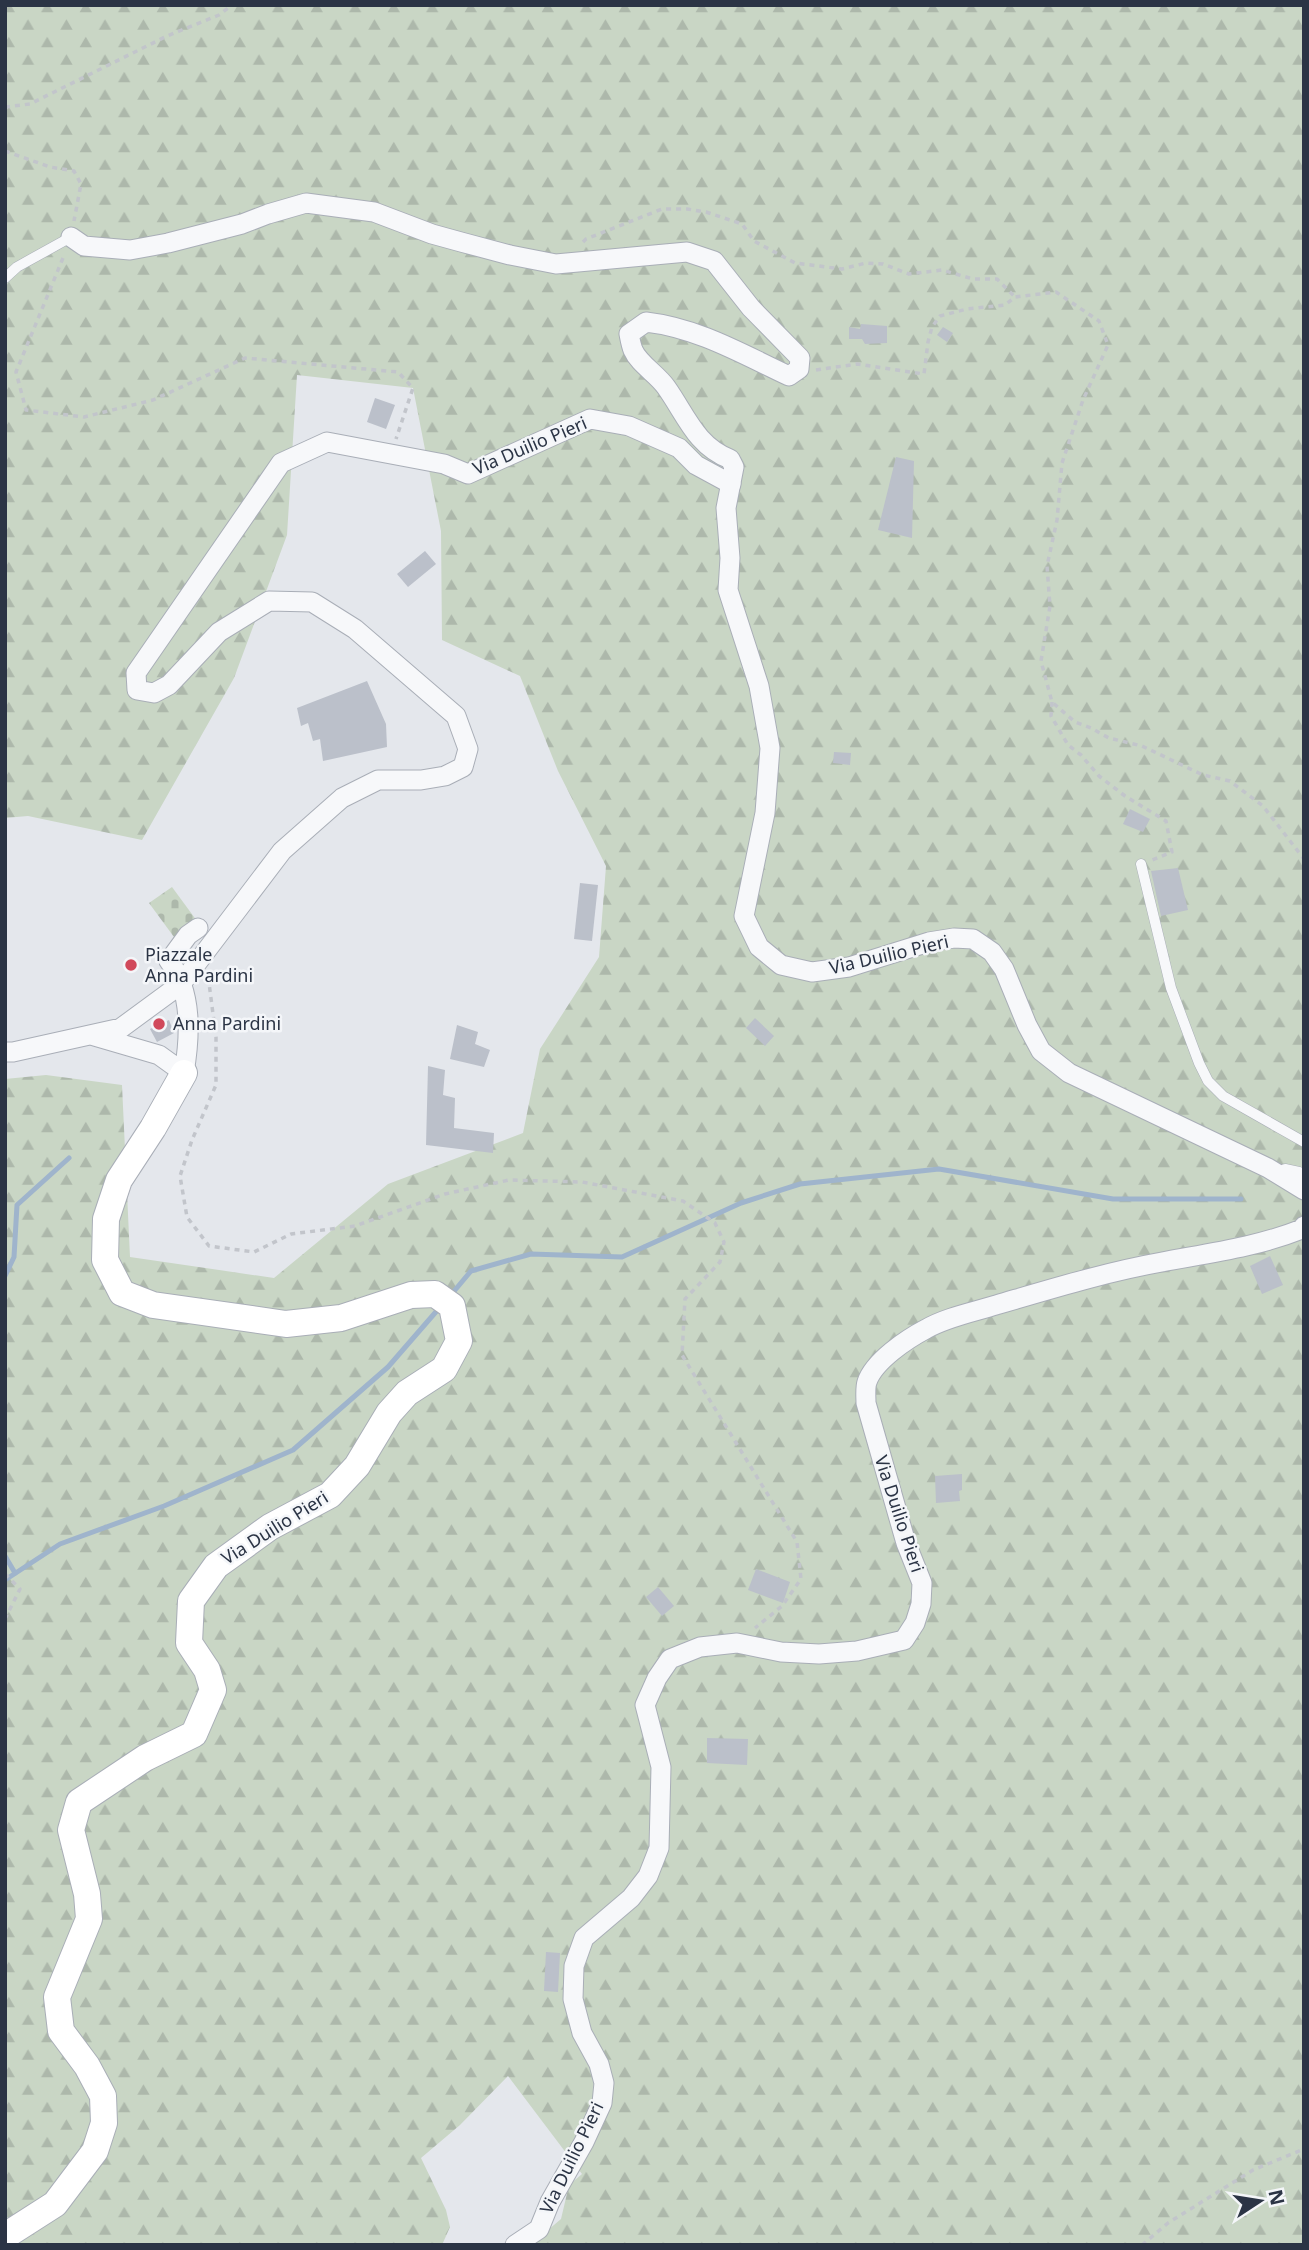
<svg xmlns="http://www.w3.org/2000/svg" width="1309" height="2250" font-family="'Noto Sans',sans-serif">
  <defs>
    <pattern id="forest-firs" width="22" height="20" patternUnits="userSpaceOnUse" patternTransform="scale(1.75)"><rect width="22" height="20" fill="#c9d6c5"/><path d="M5 1l3.5 6h-7zM16 11l3.5 6h-7z" fill="#adb8ab"/></pattern>
    <pattern id="cemetery-stones" width="16" height="16" patternUnits="userSpaceOnUse" patternTransform="scale(1.75)"><rect width="16" height="16" fill="#c9d6c5"/><path d="M2 7V4a2 2 0 0 1 4 0v3zM10 15v-3a2 2 0 0 1 4 0v3z" fill="#adb8ab"/></pattern>
  </defs>
  <rect width="100%" height="100%" fill="#e4e7ec"/>
  <path fill="url(#forest-firs)" d="M5,5H1304V2245H536L535,2241L561,2219L569,2185L582,2174L508,2076L460,2125L421,2158L446,2210L450,2227L442,2245H5V1079L46,1075L122,1085L130,1257L274,1278L388,1184L523,1133L540,1049L599,957L606,866L558,771L520,676L442,640L441,531L413,388L297,375L287,535L234,678L142,840L28,816L5,818Z"/>
  <path fill="url(#cemetery-stones)" d="M172,887L197,921L174,937L149,903Z"/>
  <g fill="none" stroke-linecap="round" stroke-linejoin="round">
    <g stroke="#9fb4cc" stroke-width="5">
      <path d="M5,1276L14,1257L17,1205L69,1158"/>
      <path d="M450,1296L471,1271L531,1254L622,1257L741,1203L800,1184L939,1169L1113,1199H1241"/>
      <path d="M5,1556L15,1573"/>
      <path d="M5,1580L60,1544L164,1506L293,1450L388,1367L441,1306"/>
    </g>
  </g>
  <g fill="#bbc0ca">
    <path d="M861,324L887,326V343L865,344L862,339H849V327L860,329Z"/>
    <path d="M943,327L953,333L947,342L937,335Z"/>
    <path d="M375,398L395,405L386,429L367,422Z"/>
    <path d="M896,457L914,461L912,538L878,530Z"/>
    <path d="M425,551L436,564L408,587L397,574Z"/>
    <path d="M367,681L386,724L387,747L323,761L320,739L313,741L308,723L301,726L297,708Z"/>
    <path d="M834,752L851,753L850,765L833,763Z"/>
    <path d="M1130,809L1150,819L1143,832L1123,824Z"/>
    <path d="M1178,868L1188,910L1161,916L1151,871Z"/>
    <path d="M580,883L598,885L592,941L574,939Z"/>
    <path d="M755,1018L774,1036L765,1046L746,1028Z"/>
    <path d="M169,1020L174,1033L157,1042L150,1029Z"/>
    <path d="M457,1025L478,1032L475,1044L490,1050L484,1067L450,1059Z"/>
    <path d="M428,1066L445,1070L443,1095L455,1098L454,1128L494,1133L493,1153L426,1145Z"/>
    <path d="M1270,1256L1283,1285L1262,1294L1250,1266Z"/>
    <path d="M962,1474V1490L959,1491L960,1501L936,1503L935,1476Z"/>
    <path d="M756,1569L790,1582L783,1603L748,1590Z"/>
    <path d="M658,1587L674,1606L662,1616L646,1597Z"/>
    <path d="M707,1738L748,1739L747,1765L707,1763Z"/>
    <path d="M546,1952L560,1953L558,1992L544,1991Z"/>
  </g>
  <g fill="none" stroke-linecap="round" stroke-linejoin="round">
    <g stroke="#a9aeb7" stroke-width="11">
      <g id="lane">
        <path d="M5,278L17,267L71,237"/>
        <path d="M1141,864L1171,988L1199,1063L1208,1081L1223,1096L1304,1142"/>
        <path d="M1279,1172L1285,1169L1299,1172L1304,1176"/>
      </g>
    </g>
    <g stroke="#a9aeb7" stroke-width="21">
      <g id="street">
        <path d="M71,237L84,246L130,250L168,243L242,224L268,214L306,203L374,212L432,234L461,242L510,255L556,264L687,252L714,261L751,308L800,358L799,369L789,376C742,354 698,328 646,322L629,334C630,339 631,345 633,350C639,364 657,374 666,387C686,415 696,446 730,459L734,467L726,508L730,558L728,590L759,686L770,748L765,813L744,916L759,947L781,965L812,972L849,967L929,942L954,938L973,939L992,952L1004,969L1027,1025L1041,1051L1069,1073L1268,1168L1304,1190"/>
        <path d="M94,1036L159,1055L184,1073C190,1037 193,992 169,961L188,935L198,928"/>
        <path d="M5,1052H13L121,1028L181,984L282,851L342,798L378,780H421L445,776L463,767L468,749L456,716L355,629L312,602L269,601L219,632L169,685L154,693L137,690L136,673L281,463L327,442L444,464L468,474L590,419L629,426L679,448L696,465L731,484"/>
        <path d="M515,2245L539,2229L550,2202L584,2142L602,2103L604,2083L599,2064L582,2033L573,1999L574,1966L584,1938L631,1898L648,1876L659,1848L661,1767L645,1705L657,1678L670,1659L700,1647L737,1643L781,1652L819,1654L857,1651L904,1640L915,1623L921,1604L922,1583L906,1543L866,1403C866,1397 865,1388 867,1382C874,1361 907,1339 926,1329C947,1317 974,1312 996,1305C1051,1289 1106,1272 1162,1262C1210,1253 1257,1247 1302,1229L1304,1226"/>
      </g>
    </g>
    <g stroke="#a9aeb7" stroke-width="28">
      <path id="secondary" d="M5,2236L55,2204L95,2151L104,2123L103,2096L87,2066L61,2031L57,1997L89,1919L87,1894L71,1830L79,1802L145,1758L194,1734L213,1690L207,1670L189,1643L191,1601L216,1566L270,1527L330,1495L357,1466L389,1413L407,1393L444,1369L459,1341L452,1306L435,1294L411,1295L341,1318L286,1324L153,1305L122,1293L105,1260L106,1219L119,1180L153,1128L184,1073"/>
    </g>
    <g stroke="#c2c5cb" stroke-width="3.5" stroke-dasharray="5 5" stroke-linecap="butt">
      <path d="M5,107L30,104L167,36L219,15L232,5"/>
      <path d="M5,151L50,167L74,171L81,184L74,221"/>
      <path d="M583,242L586,239L662,209H687L706,212L742,224L754,241L795,263L842,269L866,263L883,264L909,274L942,270L973,279H997L1015,297"/>
      <path d="M63,258L16,372L26,410L84,417L153,400L245,358L398,372L413,388L396,439"/>
      <path d="M816,370L857,364L924,374L928,342L932,327L940,316L967,309L1005,305L1015,297L1056,292L1099,321L1108,345L1083,400L1062,463L1057,520L1047,566L1050,606L1041,661L1052,702L1075,722L1091,728L1109,738L1142,746L1203,775L1230,781L1263,806L1304,859"/>
      <path d="M1052,702L1051,716L1068,745L1081,755L1099,776L1125,796L1166,821L1172,852L1152,860"/>
      <path d="M206,978L209,983L216,1037V1085L192,1140L180,1176L187,1217L209,1246L254,1252L291,1234L355,1226L445,1194L509,1180L582,1182L683,1201L715,1223L724,1242L720,1262L685,1299L682,1355L797,1542L801,1579L782,1606L755,1628"/>
      <path d="M5,1574L20,1589L5,1619"/>
      <path d="M1142,2245L1168,2223L1253,2170L1304,2149"/>
    </g>
    <use href="#lane" stroke="#f7f8fa" stroke-width="10"/>
    <use href="#street" stroke="#f7f8fa" stroke-width="19"/>
    <use href="#secondary" stroke="#fff" stroke-width="26"/>
  </g>
  <g fill="#d1495b" stroke="#f4f6f9" stroke-width="2.5">
    <circle cx="131" cy="965" r="7"/>
    <circle cx="159" cy="1024" r="7"/>
  </g>
  <g text-anchor="middle" stroke-width="5" stroke-linejoin="round" paint-order="stroke">
    <g font-size="18" fill="#2b3445" stroke="#f4f6f9">
      <text transform="translate(530 446) rotate(-23)" y="6">Via Duilio Pieri</text>
      <text transform="translate(889 955) rotate(-13)" y="6">Via Duilio Pieri</text>
      <text transform="translate(899 1514) rotate(72)" y="6">Via Duilio Pieri</text>
      <text transform="translate(275 1528) rotate(-32)" y="6">Via Duilio Pieri</text>
      <text transform="translate(572 2158) rotate(-64)" y="6">Via Duilio Pieri</text>
    </g>
    <g font-size="18" fill="#2b3445" stroke="#f4f6f9" text-anchor="start">
      <text x="145" y="961">Piazzale<tspan x="145" dy="21">Anna Pardini</tspan></text>
      <text x="173" y="1030">Anna Pardini</text>
    </g>
  </g>
  <rect width="1309" height="2250" fill="none" stroke="#2b3445" stroke-width="14"/>
  <g transform="translate(1260 2201) rotate(78)" stroke="#f4f6f9" stroke-width="5" paint-order="stroke">
  <path d="M0-5L12 26L0 18L-12 26Z" fill="#2b3445"/>
  <text y="-10" font-size="19" font-weight="bold" text-anchor="middle" fill="#2b3445">N</text>
  </g>
</svg>
